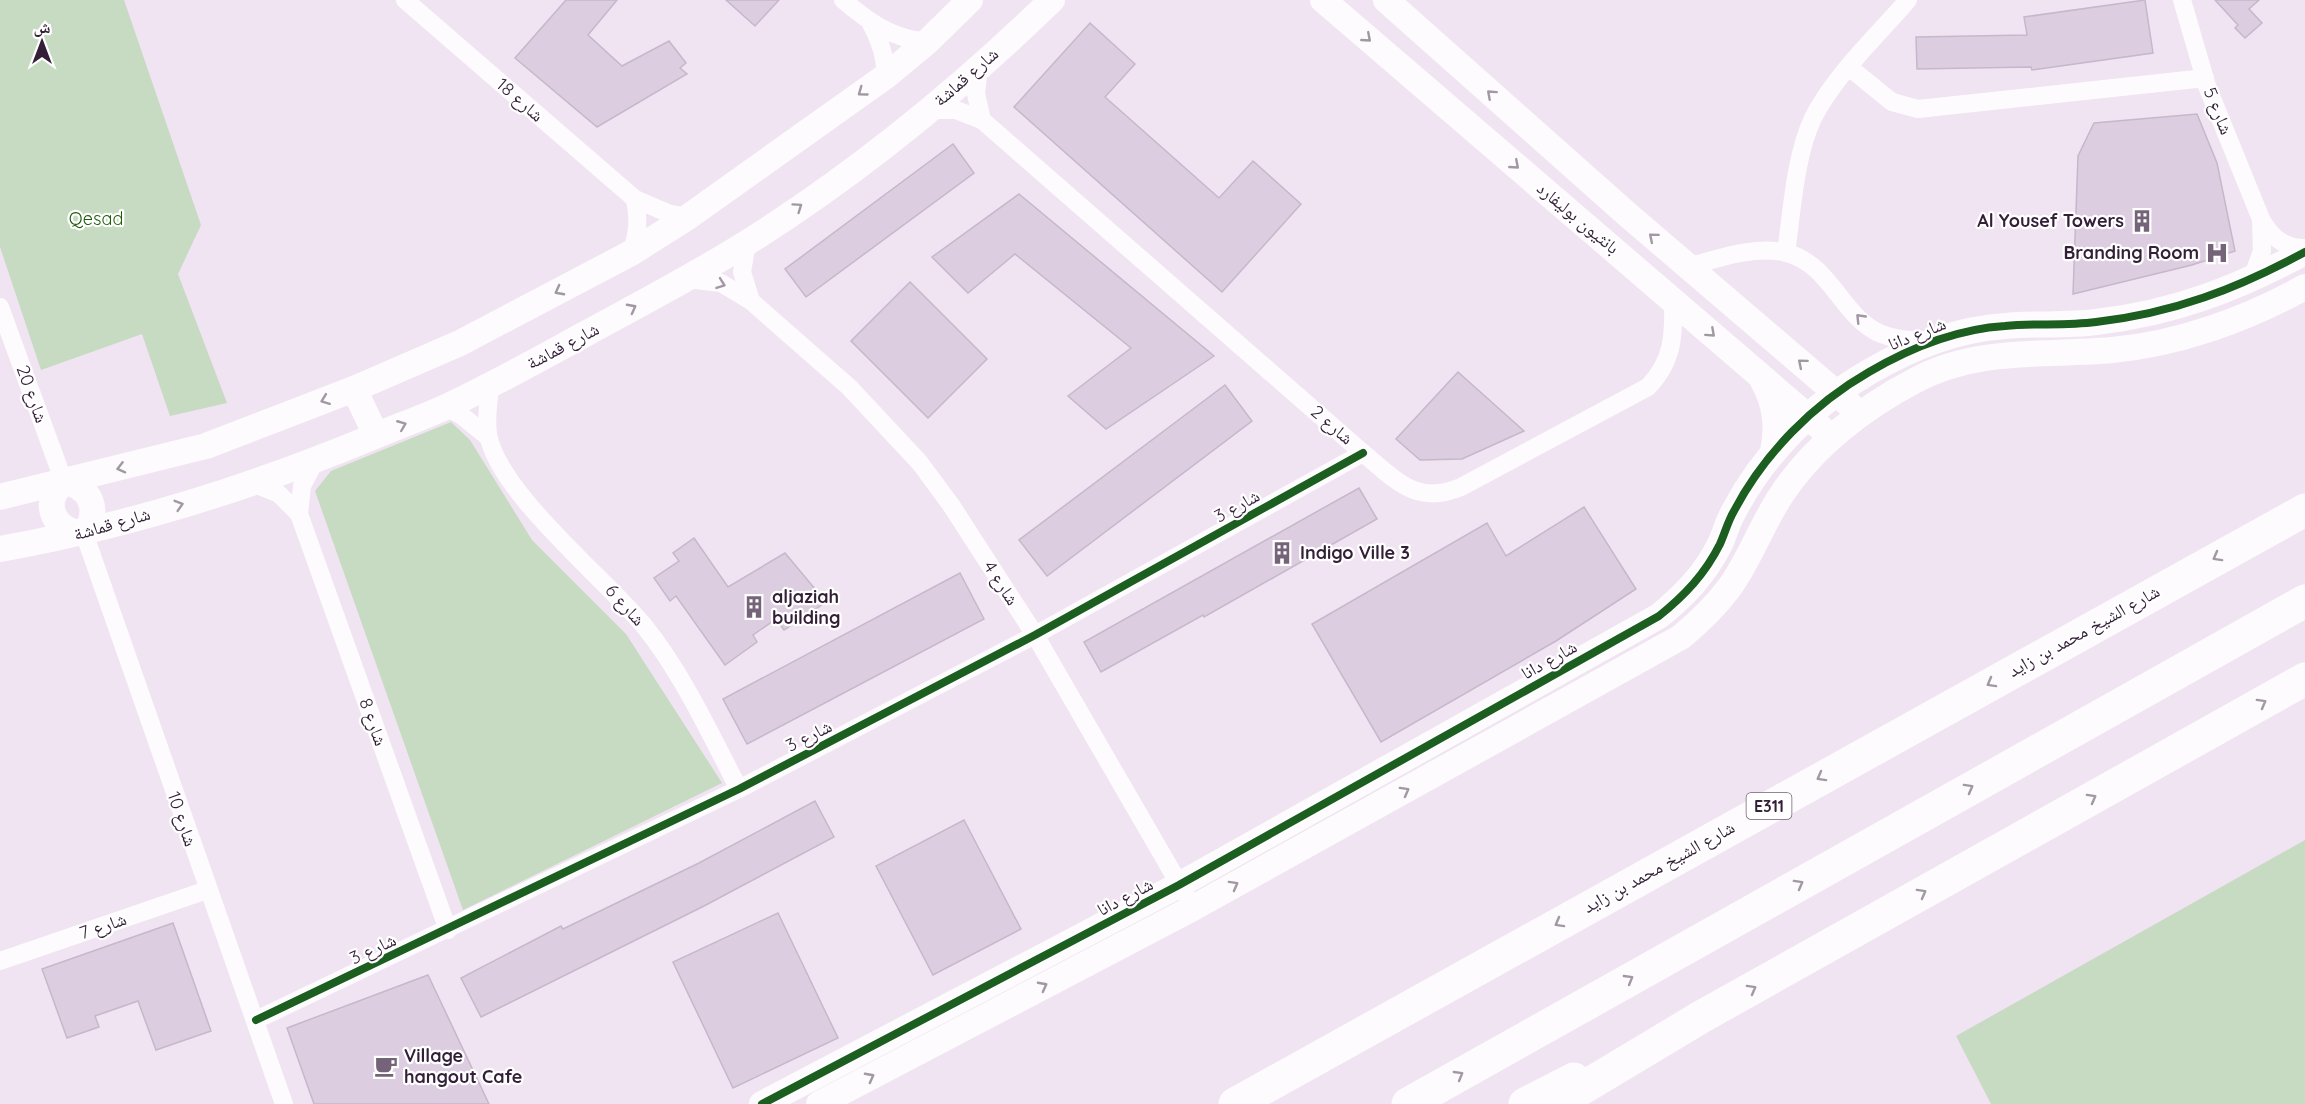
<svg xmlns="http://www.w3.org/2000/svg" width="2305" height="1104" font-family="Quicksand,'Noto Naskh Arabic',sans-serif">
  <rect width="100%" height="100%" fill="#f0e4f2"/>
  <g fill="#c7dac2">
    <path d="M0,0H124L201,225L178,274L227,403L170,416L142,334L41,370L0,247Z"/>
    <path d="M451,422L470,440L532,540L626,634L722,783L463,910L315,491L331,471Z"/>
    <path d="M2305,840V1104H1991L1956,1036Z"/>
  </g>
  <g fill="#ddcde0" stroke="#c7b7ca" stroke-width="1.5">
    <path d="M566,0H617L588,35L622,66L669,41L686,63L680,68L687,74L597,127L515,58Z"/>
    <path d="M726,0H779L755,26Z"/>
    <path d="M2145,0L2153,53L2032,70L2031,67L1917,69L1916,37L2027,35L2024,17Z"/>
    <path d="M2215,0H2259L2249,9L2262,23L2245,38L2235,28L2238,25Z"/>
    <path d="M1090,23L1135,64L1105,97L1219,198L1253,161L1301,204L1222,292L1014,107Z"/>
    <path d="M2197,114L2217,163L2235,251L2192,265L2073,294L2078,156L2094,123Z"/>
    <path d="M953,144L974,173L806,297L785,269Z"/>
    <path d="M1019,194L1214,356L1106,429L1068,396L1131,348L1015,254L968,293L932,257Z"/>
    <path d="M910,282L987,359L928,418L851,341Z"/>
    <path d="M1458,372L1524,431L1462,459L1420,460L1396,439Z"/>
    <path d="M1225,385L1252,421L1047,576L1019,540Z"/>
    <path d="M1359,488L1377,519L1204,617L1203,615L1101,672L1084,642Z"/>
    <path d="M1584,507L1636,589L1556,641L1381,742L1312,624L1487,523L1506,556Z"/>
    <path d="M694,538L728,587L785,553L826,602L784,630L776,619L753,635L757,642L725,665L676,596L670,601L654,578L679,561L673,553Z"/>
    <path d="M960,573L984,619L747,744L723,699Z"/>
    <path d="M815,801L834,837L704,906L481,1017L461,978L561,926L563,929L699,863Z"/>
    <path d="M964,820L1021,929L933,975L876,866Z"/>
    <path d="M778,913L838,1038L733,1088L673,962Z"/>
    <path d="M173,923L211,1031L156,1050L138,1001L95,1016L99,1027L67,1038L42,969Z"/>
    <path d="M428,975L489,1104H314L287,1028Z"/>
  </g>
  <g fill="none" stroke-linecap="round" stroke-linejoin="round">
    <g stroke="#fdfbfd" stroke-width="18">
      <path d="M405,0L635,199L670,214L688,217"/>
      <path d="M843,0C870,23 891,38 927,42"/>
      <path d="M2182,0L2207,86L2261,219C2271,237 2284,248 2305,248"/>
      <path d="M871,24C881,41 885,56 886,76"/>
      <path d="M979,67L976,94L982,120"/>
      <path d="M1850,68L1892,102L1918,109L2205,78"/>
      <path d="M929,110H956L982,120L1363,453C1396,480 1416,506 1461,487L1648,387C1674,360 1674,334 1673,298"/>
      <path d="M747,243L742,272L751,301"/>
      <path d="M631,253C638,234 639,220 635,199"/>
      <path d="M1786,253C1792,211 1795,156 1813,118C1834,76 1877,36 1908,0"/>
      <path d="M1688,267C1718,258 1757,245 1787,253C1831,265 1841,315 1879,333C1895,340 1912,340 1929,341"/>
      <path d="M687,279L721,283L751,301L849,387L920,463L951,505L1035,635L1185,894"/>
      <path d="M2251,281L2262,251L2261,221"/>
      <path d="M0,307L64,482"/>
      <path d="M491,384C488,401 486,418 488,434C498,493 606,579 645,627C684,676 710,734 739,789"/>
      <path d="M445,407L461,415L488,437"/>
      <path d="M252,483L279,494L299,514L448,930"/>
      <path d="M299,514L302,486L315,461"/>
      <path d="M84,533L284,1104"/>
      <path d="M0,961L207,890"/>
      <path d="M256,1020L739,789L1035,635L1363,453"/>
    </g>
    <g stroke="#fdfbfd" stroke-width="26">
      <path d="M1323,0L1821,428"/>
      <path d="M1386,0L1628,215L1850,405"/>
      <path d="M1763,381C1776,405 1778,426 1773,452"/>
      <path d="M354,389L376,435"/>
      <path d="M64,482C91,486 101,512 84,533C54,533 40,502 64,482Z"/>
      <path d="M0,497L206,446L354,389L460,343L631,253L688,217L886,76L927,42L970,0"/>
      <path d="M0,549C129,526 255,486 375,436C399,426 424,417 448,406C495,384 541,358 587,333C640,304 694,276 745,244C855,175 959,90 1052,0"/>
      <path d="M762,1104L1179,885L1659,616C1685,595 1705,574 1720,544C1725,533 1728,521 1734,511C1764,454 1813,404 1869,372C1910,348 1957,329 2005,326C2035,323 2065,326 2096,322C2174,313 2236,289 2305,252"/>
      <path d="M819,1104L1193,908L1681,637C1699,622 1715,607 1729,588C1749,561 1761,526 1780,497C1812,447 1864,407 1916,380C1977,347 2045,356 2112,350C2179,344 2247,319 2305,287"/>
    </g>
    <g stroke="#fdfbfd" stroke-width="33">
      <path d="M1235,1104L2305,510"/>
      <path d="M1408,1104L2305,601"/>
      <path d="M1525,1104L1574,1079"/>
      <path d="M1556,1104L1701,1017L2305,679"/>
    </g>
    <g stroke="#fff" stroke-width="11">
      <g id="cycleway">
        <path d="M256,1020L739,789L1035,635L1363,453"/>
        <path d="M762,1104L1179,885L1659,616C1685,595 1705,574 1720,544C1725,533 1728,521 1734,511C1764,454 1813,404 1869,372C1910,348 1957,329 2005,326C2035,323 2065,326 2096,322C2174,313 2236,289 2305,252"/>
      </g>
    </g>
    <use href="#cycleway" stroke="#1b5e20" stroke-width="8"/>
  </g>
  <defs><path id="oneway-chevron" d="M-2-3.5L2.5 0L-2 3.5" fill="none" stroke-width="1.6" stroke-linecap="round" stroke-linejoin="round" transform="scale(1.5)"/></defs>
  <g stroke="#a298a4">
    <use href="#oneway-chevron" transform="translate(1367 38) rotate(41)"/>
    <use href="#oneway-chevron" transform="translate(862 92) rotate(144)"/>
    <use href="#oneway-chevron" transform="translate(1491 94) rotate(-138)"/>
    <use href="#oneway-chevron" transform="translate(1515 165) rotate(41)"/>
    <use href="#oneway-chevron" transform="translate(798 207) rotate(-35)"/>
    <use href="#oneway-chevron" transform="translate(1653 237) rotate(-140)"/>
    <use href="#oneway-chevron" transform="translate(721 284) rotate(20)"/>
    <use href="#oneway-chevron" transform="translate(559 291) rotate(152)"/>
    <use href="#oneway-chevron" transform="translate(632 308) rotate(-28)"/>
    <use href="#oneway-chevron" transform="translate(1860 318) rotate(-134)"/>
    <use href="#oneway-chevron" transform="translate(1711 333) rotate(42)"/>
    <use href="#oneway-chevron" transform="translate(1802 363) rotate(-140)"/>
    <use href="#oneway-chevron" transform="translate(325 400) rotate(159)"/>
    <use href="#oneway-chevron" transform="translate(402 425) rotate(-22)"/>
    <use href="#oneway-chevron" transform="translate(121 468) rotate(166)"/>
    <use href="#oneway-chevron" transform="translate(179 505) rotate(-17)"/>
    <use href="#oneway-chevron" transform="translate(2217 557) rotate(151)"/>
    <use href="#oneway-chevron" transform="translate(1991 683) rotate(151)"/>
    <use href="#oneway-chevron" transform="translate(2262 703) rotate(-29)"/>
    <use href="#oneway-chevron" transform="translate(1821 777) rotate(151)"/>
    <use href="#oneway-chevron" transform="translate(1969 788) rotate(-29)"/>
    <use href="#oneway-chevron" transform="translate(1405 791) rotate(-29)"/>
    <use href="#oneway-chevron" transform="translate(2092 798) rotate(-29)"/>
    <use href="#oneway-chevron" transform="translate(1799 884) rotate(-29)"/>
    <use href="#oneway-chevron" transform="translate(1234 885) rotate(-29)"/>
    <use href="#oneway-chevron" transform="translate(1922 893) rotate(-29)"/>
    <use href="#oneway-chevron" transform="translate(1559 923) rotate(151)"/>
    <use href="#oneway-chevron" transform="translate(1629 979) rotate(-30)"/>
    <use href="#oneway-chevron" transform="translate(1043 986) rotate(-28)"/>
    <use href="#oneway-chevron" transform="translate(1752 989) rotate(-29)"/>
    <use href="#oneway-chevron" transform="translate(1459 1075) rotate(-30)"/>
    <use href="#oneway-chevron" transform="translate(870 1077) rotate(-28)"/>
  </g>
  <defs>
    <g id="building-bare" transform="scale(1.8)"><path d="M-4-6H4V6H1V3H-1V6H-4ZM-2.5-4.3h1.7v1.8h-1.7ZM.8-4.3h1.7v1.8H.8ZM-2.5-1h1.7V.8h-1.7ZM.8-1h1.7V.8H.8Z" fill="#756479" stroke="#fff" stroke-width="2.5" paint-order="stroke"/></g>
    <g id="hospital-bare" transform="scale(1.8)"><path d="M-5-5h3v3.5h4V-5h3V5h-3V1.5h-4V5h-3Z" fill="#756479" stroke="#fff" stroke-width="2.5" paint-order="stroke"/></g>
    <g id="cafe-bare" transform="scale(1.8)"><path d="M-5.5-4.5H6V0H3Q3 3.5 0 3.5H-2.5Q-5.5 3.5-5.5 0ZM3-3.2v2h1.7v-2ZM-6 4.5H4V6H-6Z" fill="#756479" stroke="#fff" stroke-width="2.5" paint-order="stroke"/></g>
  </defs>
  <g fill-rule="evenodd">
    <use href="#building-bare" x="2142" y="221"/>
    <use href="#hospital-bare" x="2217" y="253"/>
    <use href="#building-bare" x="1282" y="553"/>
    <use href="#building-bare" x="754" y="607"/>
    <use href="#cafe-bare" x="386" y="1066"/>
  </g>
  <g text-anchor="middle" stroke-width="4.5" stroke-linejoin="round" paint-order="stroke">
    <rect fill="#fff" stroke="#706274" stroke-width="1.5" x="1746.5" y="793" width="45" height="26" rx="4.5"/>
    <g font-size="16" font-weight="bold" fill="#331f38">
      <text x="1769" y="812">E311</text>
    </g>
    <g font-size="18" fill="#331f38" stroke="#fff">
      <text transform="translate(966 77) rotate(-41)" y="6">شارع قماشة</text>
      <text transform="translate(520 100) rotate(41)" y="6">شارع 18</text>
      <text transform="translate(2218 111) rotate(68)" y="6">شارع 5</text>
      <text transform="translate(1578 218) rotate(40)" y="6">بانثيون بوليفارد</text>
      <text transform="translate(1917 334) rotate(-22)" y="6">شارع دانا</text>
      <text transform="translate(563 346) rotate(-28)" y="6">شارع قماشة</text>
      <text transform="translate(32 394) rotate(70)" y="6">شارع 20</text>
      <text transform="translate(1332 425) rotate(41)" y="6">شارع 2</text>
      <text transform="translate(1237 506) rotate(-29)" y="6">شارع 3</text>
      <text transform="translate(112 524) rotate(-16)" y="6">شارع قماشة</text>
      <text transform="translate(1001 583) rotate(57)" y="6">شارع 4</text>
      <text transform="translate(625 605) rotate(48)" y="6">شارع 6</text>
      <text transform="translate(2084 631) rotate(-29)" y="6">شارع الشيخ محمد بن زايد</text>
      <text transform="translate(1549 660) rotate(-29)" y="6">شارع دانا</text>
      <text transform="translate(373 722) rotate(70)" y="6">شارع 8</text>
      <text transform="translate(809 736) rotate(-27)" y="6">شارع 3</text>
      <text transform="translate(182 819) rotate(71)" y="6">شارع 10</text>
      <text transform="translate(1659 867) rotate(-29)" y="6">شارع الشيخ محمد بن زايد</text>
      <text transform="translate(1125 897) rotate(-28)" y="6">شارع دانا</text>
      <text transform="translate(103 926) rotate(-19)" y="6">شارع 7</text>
      <text transform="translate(373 949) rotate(-25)" y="6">شارع 3</text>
    </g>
    <g font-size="18" fill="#1d5c07" stroke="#fff">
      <text x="96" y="225">Qesad</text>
    </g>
    <g font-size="18" font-weight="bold" fill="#331f38" stroke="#fff" text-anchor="start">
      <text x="2124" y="227" text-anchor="end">Al Yousef Towers</text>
      <text x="2199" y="259" text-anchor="end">Branding Room</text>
      <text x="1300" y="559">Indigo Ville 3</text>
      <text x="772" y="603">aljaziah<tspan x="772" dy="21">building</tspan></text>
      <text x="404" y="1062">Village<tspan x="404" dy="21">hangout Cafe</tspan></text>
    </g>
  </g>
  <g transform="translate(42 42)" stroke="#ffffff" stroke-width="4.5" paint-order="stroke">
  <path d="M0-4.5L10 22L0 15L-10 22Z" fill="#331f38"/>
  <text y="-9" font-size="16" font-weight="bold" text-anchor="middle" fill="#331f38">ش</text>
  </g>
</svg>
